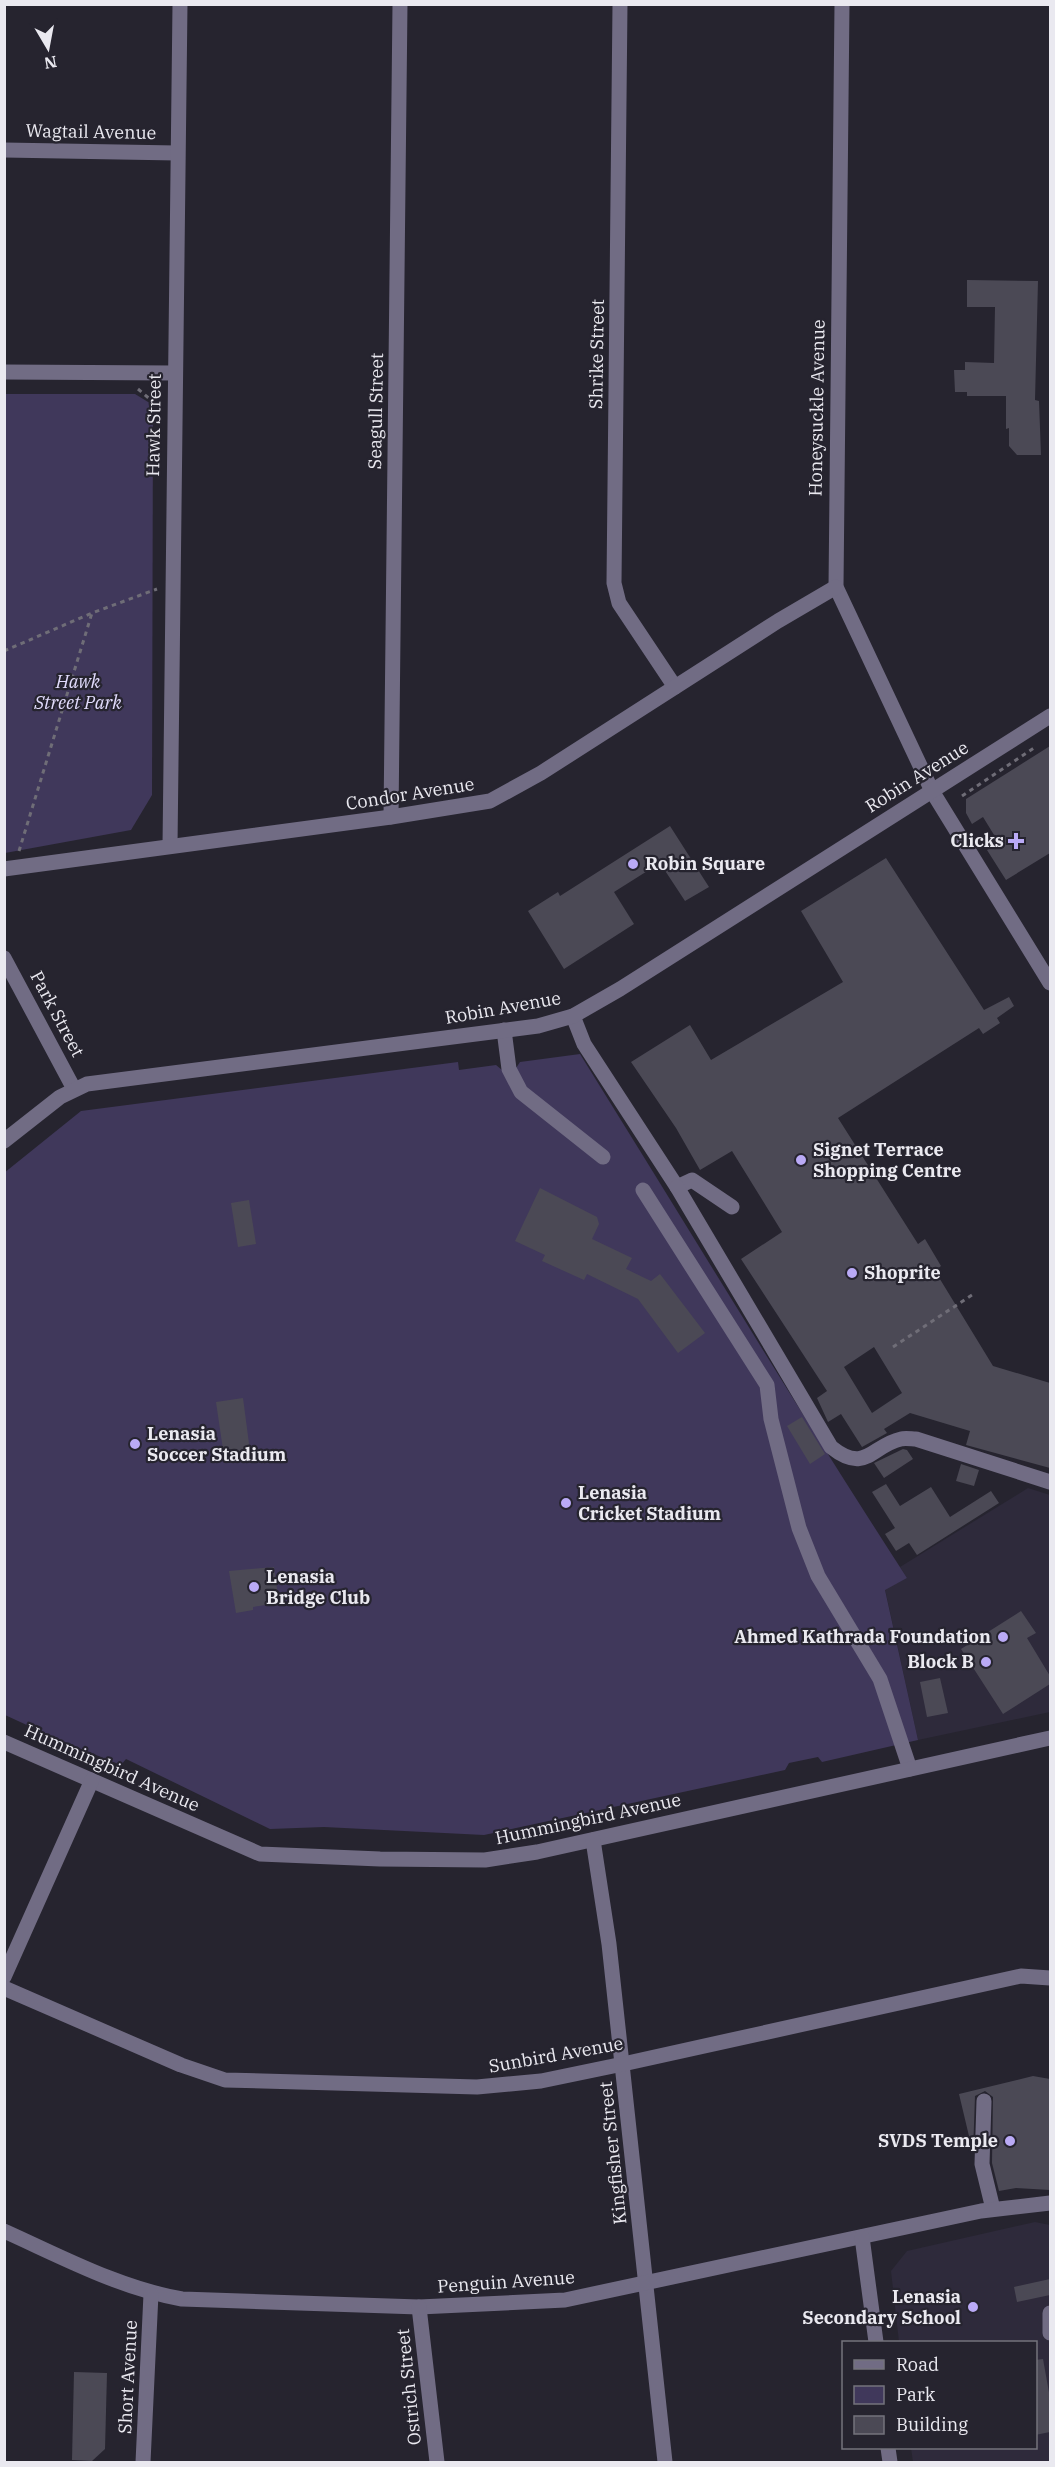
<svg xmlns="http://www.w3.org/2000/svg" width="1055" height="2467" font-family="'IBM Plex Serif',serif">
  <rect width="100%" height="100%" fill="#26242f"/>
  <g fill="#2e2a3b">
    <path d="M1028,1488L1050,1495V1712L918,1740L885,1589L907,1578L900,1567Z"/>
    <path d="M1035,2222L1050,2225V2462H913L911,2448H1036V2342H899L891,2271L907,2251Z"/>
  </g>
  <g fill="#40385b">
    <path d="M5,394H135L153,405L152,795L131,830L5,853Z"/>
    <path d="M580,1054C689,1229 795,1405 907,1578L885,1590L918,1740L822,1762L818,1757L789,1763L785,1770L484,1835L324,1827L270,1829L126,1759L121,1765C83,1750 43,1733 5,1715L4,1173L81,1111L458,1062L459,1070L496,1065L502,1070L516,1068L520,1062Z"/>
  </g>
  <g fill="#4b4955" fill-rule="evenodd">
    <path d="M967,280L1038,281L1035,400L1039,401L1041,455H1017L1009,446V428L1006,429V396H967V392H955L954,370H965V362L994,363L995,307H967Z"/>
    <path d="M1050,746V853L1006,880L987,850L999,843L983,817L972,824L966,813V799Z"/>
    <path d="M670,826L709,887L685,901L660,863L614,892L634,924L564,969L528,911L558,892L560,896Z"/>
    <path d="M886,858L984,1010L1009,997L1014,1006L997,1018L1000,1023L983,1034L979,1028L838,1118L918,1244L925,1239L941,1266L935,1271L993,1366L1050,1383V1468L966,1445L970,1431L910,1413L884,1429L887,1433L862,1447L841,1414L828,1422L817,1398L827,1391L741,1259L782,1232L732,1151L700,1170L676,1128L631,1062L690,1025L711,1060L843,982L801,911ZM874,1347L902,1393L872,1413L844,1367Z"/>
    <path d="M540,1188L597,1217L599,1224L592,1239L632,1258L626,1269L651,1281L660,1274L705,1333L678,1353L638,1299L587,1274L584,1280L542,1261L545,1255L515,1241Z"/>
    <path d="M249,1200L256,1244L238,1247L231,1203Z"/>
    <path d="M243,1398L251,1459L225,1463L216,1402Z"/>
    <path d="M802,1417L825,1454L810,1464L787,1426Z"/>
    <path d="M903,1449L907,1450L913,1459L884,1478L874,1463Z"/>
    <path d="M961,1464L979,1470L974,1486L956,1481Z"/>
    <path d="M886,1484L900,1506L931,1487L950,1517L991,1491L999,1503L917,1555L909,1543L896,1551L885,1534L895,1528L872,1492Z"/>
    <path d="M274,1567L279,1603L253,1607V1610L236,1613L229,1571Z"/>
    <path d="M1021,1611L1036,1633L1027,1638L1050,1676V1684L1003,1714L961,1649Z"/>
    <path d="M940,1678L948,1713L927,1717L920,1682Z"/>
    <path d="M1033,2076L1050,2079V2190L1016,2188L999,2191L992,2163L993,2097L985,2091L975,2096L973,2153L959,2094Z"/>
    <path d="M1050,2279V2295L1017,2302L1014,2287Z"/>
    <path d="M1043,2359L1050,2398V2432L1035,2435V2360Z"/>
    <path d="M74,2372L107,2373L105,2449L92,2461L72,2460Z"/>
  </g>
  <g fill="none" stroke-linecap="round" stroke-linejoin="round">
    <g stroke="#6f6d77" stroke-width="3" stroke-dasharray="4.5 4.5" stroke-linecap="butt">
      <path d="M138,389L158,406"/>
      <path d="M4,651L92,613L157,589"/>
      <path d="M962,796L1034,748"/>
      <path d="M19,851L92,613"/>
      <path d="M893,1347L975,1293"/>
    </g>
    <g stroke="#716c84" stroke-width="15">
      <path d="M620,4L614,583L619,603L675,687"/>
      <path d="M842,4L836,587L932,791L1050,983"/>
      <path d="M4,150L177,153"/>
      <path d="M4,372L174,373"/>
      <path d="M391,817L400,4"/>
      <path d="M170,846L180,4"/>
      <path d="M4,869L391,817L490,801L541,773L778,621L836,587"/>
      <path d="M4,958L74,1089"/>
      <path d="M573,1016L584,1044L677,1187L692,1180L732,1207"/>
      <path d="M504,1030L509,1069L521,1092L603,1157"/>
      <path d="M4,1141L60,1097L87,1084L538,1026L573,1016L620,989L1050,716"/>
      <path d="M677,1187L831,1447C866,1475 872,1445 901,1439C905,1438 912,1439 916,1439L1050,1482"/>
      <path d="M643,1190L767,1385L771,1419L799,1528L818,1576L880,1679L910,1769"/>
      <path d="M4,1742L260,1854L380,1859L485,1860L537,1852L1050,1738"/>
      <path d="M593,1840L609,1944L665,2462"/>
      <path d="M4,1977L92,1780"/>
      <path d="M4,1988L181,2065L225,2080L477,2087L541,2081L623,2064L1021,1976L1050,1978"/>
      <path d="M984,2101L982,2164L993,2209"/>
      <path d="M4,2231C62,2257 119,2288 182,2299L419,2307L565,2300L981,2211L1050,2203"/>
      <path d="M862,2237L876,2342"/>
      <path d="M419,2307L437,2462"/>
      <path d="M1050,2313V2333"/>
      <path d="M888,2448L890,2462"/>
      <path d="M143,2462L151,2294"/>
    </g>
  </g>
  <g fill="#baaaf6" stroke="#26242f" stroke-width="2">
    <path d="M1013 832h6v6h6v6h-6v6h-6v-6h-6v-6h6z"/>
    <circle cx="633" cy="864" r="6"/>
    <circle cx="801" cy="1160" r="6"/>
    <circle cx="852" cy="1273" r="6"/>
    <circle cx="135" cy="1444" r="6"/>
    <circle cx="566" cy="1503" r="6"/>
    <circle cx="254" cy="1587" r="6"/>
    <circle cx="1003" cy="1637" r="6"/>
    <circle cx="986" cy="1662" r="6"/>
    <circle cx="1010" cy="2141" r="6"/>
    <circle cx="973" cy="2307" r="6"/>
  </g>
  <g text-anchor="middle" stroke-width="4.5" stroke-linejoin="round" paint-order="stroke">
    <g font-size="18" fill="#eae9f0" stroke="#26242f">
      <text transform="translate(91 132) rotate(1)" y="6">Wagtail Avenue</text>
      <text transform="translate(597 354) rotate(-89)" y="6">Shrike Street</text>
      <text transform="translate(817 408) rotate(-89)" y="6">Honeysuckle Avenue</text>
      <text transform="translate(376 411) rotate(-89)" y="6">Seagull Street</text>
      <text transform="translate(154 425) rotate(-89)" y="6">Hawk Street</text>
      <text transform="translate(917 777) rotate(-32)" y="6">Robin Avenue</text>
      <text transform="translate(410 794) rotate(-9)" y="6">Condor Avenue</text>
      <text transform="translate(503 1008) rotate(-10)" y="6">Robin Avenue</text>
      <text transform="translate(57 1014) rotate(62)" y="6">Park Street</text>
      <text transform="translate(112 1768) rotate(24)" y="6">Hummingbird Avenue</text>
      <text transform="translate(588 1819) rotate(-12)" y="6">Hummingbird Avenue</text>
      <text transform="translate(556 2055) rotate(-10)" y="6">Sunbird Avenue</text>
      <text transform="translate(613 2153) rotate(-96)" y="6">Kingfisher Street</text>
      <text transform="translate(506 2282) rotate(-4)" y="6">Penguin Avenue</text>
      <text transform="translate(128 2377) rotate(-87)" y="6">Short Avenue</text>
      <text transform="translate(409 2387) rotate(-96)" y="6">Ostrich Street</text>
    </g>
    <g font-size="18" font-style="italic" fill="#e2dcfd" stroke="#26242f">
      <text x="78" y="688">Hawk<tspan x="78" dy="21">Street Park</tspan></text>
    </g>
    <g font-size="18" font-weight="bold" fill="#eae9f0" stroke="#26242f" text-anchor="start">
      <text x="1004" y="847" text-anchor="end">Clicks</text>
      <text x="645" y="870">Robin Square</text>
      <text x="813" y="1156">Signet Terrace<tspan x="813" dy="21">Shopping Centre</tspan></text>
      <text x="864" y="1279">Shoprite</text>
      <text x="147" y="1440">Lenasia<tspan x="147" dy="21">Soccer Stadium</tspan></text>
      <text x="578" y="1499">Lenasia<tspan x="578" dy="21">Cricket Stadium</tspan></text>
      <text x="266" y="1583">Lenasia<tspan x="266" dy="21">Bridge Club</tspan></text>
      <text x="991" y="1643" text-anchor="end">Ahmed Kathrada Foundation</text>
      <text x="974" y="1668" text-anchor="end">Block B</text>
      <text x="998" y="2147" text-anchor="end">SVDS Temple</text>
      <text x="961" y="2303" text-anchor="end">Lenasia<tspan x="961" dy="21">Secondary School</tspan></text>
    </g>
  </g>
  <rect width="1055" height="2467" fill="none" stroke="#eae9f0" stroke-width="12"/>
  <rect x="842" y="2341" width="195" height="108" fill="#26242f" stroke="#74737c" stroke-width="1.5"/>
  <rect x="854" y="2360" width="30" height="9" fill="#716c84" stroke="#74737c" stroke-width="1.5"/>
  <text x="896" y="2371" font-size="18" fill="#eae9f0">Road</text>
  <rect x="854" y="2386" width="30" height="18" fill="#40385b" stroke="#74737c" stroke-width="1.5"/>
  <text x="896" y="2401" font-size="18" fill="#eae9f0">Park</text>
  <rect x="854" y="2416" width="30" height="18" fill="#4b4955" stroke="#74737c" stroke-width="1.5"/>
  <text x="896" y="2431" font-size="18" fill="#eae9f0">Building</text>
  <g transform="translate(48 48) rotate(170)" stroke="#26242f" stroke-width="4.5" paint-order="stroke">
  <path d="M0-4.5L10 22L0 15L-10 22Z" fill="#eae9f0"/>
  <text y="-9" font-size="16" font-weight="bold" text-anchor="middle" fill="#eae9f0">N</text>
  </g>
</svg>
